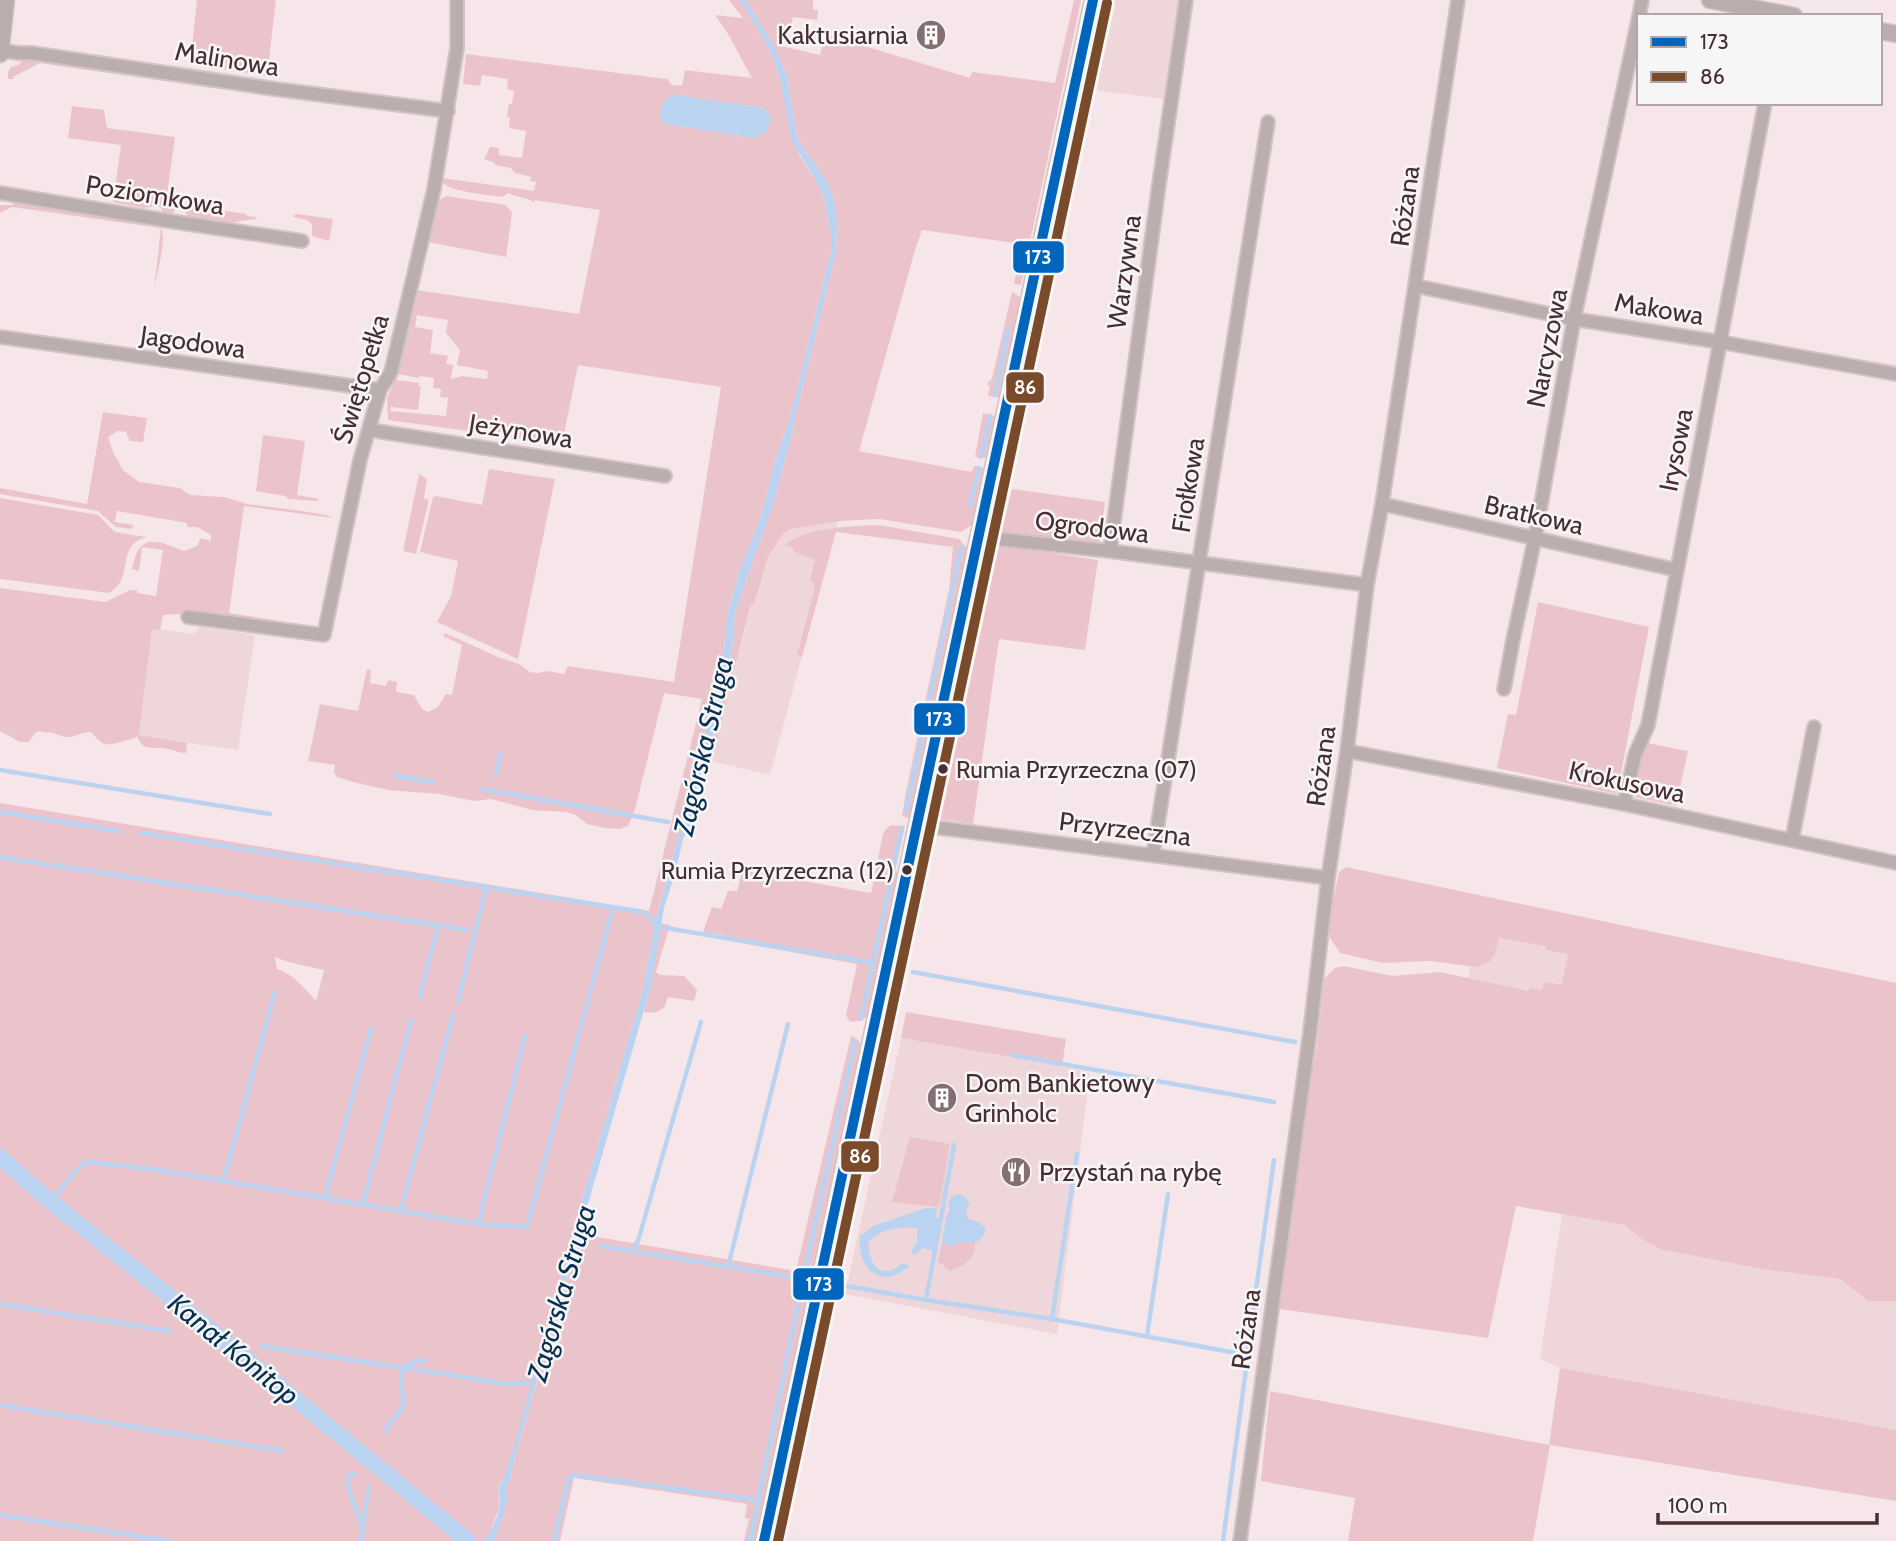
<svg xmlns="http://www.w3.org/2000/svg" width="1896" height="1541" font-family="Cabin,sans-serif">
  <rect width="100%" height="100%" fill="#f7e6e9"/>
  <g fill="#efd6da">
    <path d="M1112,0H1178L1164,99L1095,90Z"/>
    <path d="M774,513L839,518L770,775L712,761Z"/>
    <path d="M200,627L255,635L238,750L139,736L152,628L193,634Z"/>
    <path d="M1483,904L1584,925L1567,1003L1467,982Z"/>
    <path d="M901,1038L1062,1066L1090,1073L1057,1334L845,1294Z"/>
    <path d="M1562,1214L1625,1225L1634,1233L1653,1246L1663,1250L1768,1270L1840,1279L1868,1301H1896V1430L1564,1370L1540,1359Z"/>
  </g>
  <g fill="#ebc4cb" fill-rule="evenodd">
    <path d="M197,0H276L267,76L190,64Z"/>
    <path d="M729,0H739L747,11L772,54L781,82L799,154L823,193L831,234V251L790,419L777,455L761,517L739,572L728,612L722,666L706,729L701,763L694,778L688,798L686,819L677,842L657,915L644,986L580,1207L508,1471L499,1486L498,1492L500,1505L494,1522L489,1534L483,1541H0V803L353,862L352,867L354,862L649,911L702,699L664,693L635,809L628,826L620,829L605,828L587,824L576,815L566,812L532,810L491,799L474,801L439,794L388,790L357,783L337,777L334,772L335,765L308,761L320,704L358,711L367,669L371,670L370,683L386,686L388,680L397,682L396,692L414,695L422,709L428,712L438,707L446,694L452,695L462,645L443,636L445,633L498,657L519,664L530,672L538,673L547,671L564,674L568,666L674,682L721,387L578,365L562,444L388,420L387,399L395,378L416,290L579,314L600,210L535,200L534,202C526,197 516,197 508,193L503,197C485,194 453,193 440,181L444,168L442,178L534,191L536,182L530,181L531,177L515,173L511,168L495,165V163L484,159L490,147L499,148V155L522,158L526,131L509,128L510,117H507L509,104H512L514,91L507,89L508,79L482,75L480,86L463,84L466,54L667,79L672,85L682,86L685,70L752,78L728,34L715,15L743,18ZM675,95L764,108L771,116L754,138L666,124ZM417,315L448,320L446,333L460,350L457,365L488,371L487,379L462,376L451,379L453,365L446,364L448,356L430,353L433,330L415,327ZM398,374L419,378L420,376L434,378L433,388L441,389L440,397L448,398L446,416L390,411L391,407L418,410L421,386H418L419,383L397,380ZM275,957L288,962L324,970L316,1001C305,989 294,974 277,969Z"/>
    <path d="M745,0H813V10H818L817,20L793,17L791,28L784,27L781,46L820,55L825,34L970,78L972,72L1055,83L1074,0H1081L1021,285L1014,284L1022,244L922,230L915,250L859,451L972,472L974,466L984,468L986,470L974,524L961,532L879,519L839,521L790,529L783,534L768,556L754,604L750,607L712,761L709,760L732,651L735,614L748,574L773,505L794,426L795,417L836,251L837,222L835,204L828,183L800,143L796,134L787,77L774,45Z"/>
    <path d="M36,58L213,86V88L40,63L13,77V79H8V72L11,67L20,64L21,61H31Z"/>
    <path d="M72,106L104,110L107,128L175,137L166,202L177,204C176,212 172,215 164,216L161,208L158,206L143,208L113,202L121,145L68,138Z"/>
    <path d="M446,196L506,205L512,213L506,257L428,242L437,202Z"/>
    <path d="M14,201L160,224C168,238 157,272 154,289L161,228L12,207L0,213V205H13Z"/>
    <path d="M186,205L246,214L247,216L258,217L255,219L223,224L188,218L185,211Z"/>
    <path d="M297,214L333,219L329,241L312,236V224L307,220L294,217L293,216Z"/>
    <path d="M1012,292L1020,297L1022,300L1001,398L988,396L990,386H988V382L992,379Z"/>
    <path d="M103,412L147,418L143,442L130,441L126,432L118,431L108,437L113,452L123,470L139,482L180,488L190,495L224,497L247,504L295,510L326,515L333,518L244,506L229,613L310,626L307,627C259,620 211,611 163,615L160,630L152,629L139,735L187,743L186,753C178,753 175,750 168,749C154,746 143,753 137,736C131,741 128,739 121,742C104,747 103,745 91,732C84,732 81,734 74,736C66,739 57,734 50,732L47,733L39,731L35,733L29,742H20L0,731V588L105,602L130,590H137V593L156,596L163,550L142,547L139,571L132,569C139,532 156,540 184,551L197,546L201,538L211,541V535L197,527H187V523L117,511L115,522L133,525L132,529L116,527L98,511L0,494V488L87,504Z"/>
    <path d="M983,413L997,417L988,458L975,457Z"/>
    <path d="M263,435L305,441L297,495L319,499L317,501L289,499L285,496L256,491Z"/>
    <path d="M489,469L555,479L518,659L437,622L451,596L458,561L420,552L433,497L436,496L482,505Z"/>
    <path d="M419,474L427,479L424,498L429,500L416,554L403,551Z"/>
    <path d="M1012,489L1105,502L1099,546L1000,532Z"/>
    <path d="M0,498L98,515L115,532L146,537C114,547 136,578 109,593L0,579Z"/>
    <path d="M879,525L959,539L968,549L912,816L909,818L902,816L906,792L949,589L953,547L836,532L802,657L797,655L815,587L814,584L810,581L815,560L793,551L794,548L785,545C808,527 850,526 879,525Z"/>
    <path d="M997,545L1098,560L1085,650L999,639L973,824L940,819Z"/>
    <path d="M1538,602L1649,627L1617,794L1497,768L1508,714L1516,715Z"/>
    <path d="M1647,743L1688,751L1676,806L1635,797L1640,764Z"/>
    <path d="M891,825L905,826L895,871L900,873L869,1015L861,1021L850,1022L846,1015L857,964L724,940V935L703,932L712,907L721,909L728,891H737L743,870L871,893L883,834L885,830Z"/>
    <path d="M1346,867L1896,983V1301H1868L1840,1279L1768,1270L1663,1250C1649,1244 1636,1236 1625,1225L1516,1206L1488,1338L1279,1309L1297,1159L1317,1044L1324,979L1335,968L1344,966L1392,976L1440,972L1528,991L1530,988L1542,990L1544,982L1562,985L1568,954L1546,950V946L1499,938L1495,954L1490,961L1477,967L1429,961L1383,963L1340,953L1330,938V915L1339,872Z"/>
    <path d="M660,923L670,925L656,972L660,975L684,976L697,990L694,1001L668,997L664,1008C657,1012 652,1014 644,1012L651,986Z"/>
    <path d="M906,1012L1066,1039L1062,1066L901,1038Z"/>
    <path d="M851,1036C858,1038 861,1042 862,1050L813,1275C809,1283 803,1285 794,1284L792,1289L805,1290L810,1292L757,1541H744L749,1519L745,1518L747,1504L574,1478L560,1541H494L505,1511L507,1499L506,1487L510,1481L514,1460L580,1234L796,1271Z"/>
    <path d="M910,1137L950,1144L939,1207L892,1202Z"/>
    <path d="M959,1242L975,1243C976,1259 963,1266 950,1271L938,1261L942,1243L953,1246Z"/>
    <path d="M1560,1368L1896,1430V1501L1550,1445L1533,1541H1348L1355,1498L1261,1481L1270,1391L1549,1445Z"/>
  </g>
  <g fill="#bad3f1">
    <path d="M739,0H745L774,45L787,77L796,134L800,143L828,183L835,203L837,222L836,252L795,417L794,426L773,505L748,574L735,614L732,651L724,690L714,731L708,766L700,779L692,800L691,824L683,839L675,874L664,908L651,986L514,1460L510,1481L506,1487L507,1499L505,1511L494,1541H483C491,1533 499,1516 500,1503C501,1492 494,1492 503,1481L515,1443L580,1207L644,986L655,923L677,842L686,819L688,798L694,778L701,763L706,729L722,666L728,613L739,572L761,517L777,455L790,419L831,251V234L823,193L791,139L781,82L772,54L747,11Z"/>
    <path d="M675,95L764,108L771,116C770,128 765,134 754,138L666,124L660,119L661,108L665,99Z"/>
    <path d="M959,1194L966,1198L970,1205L966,1209L968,1219L978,1222L986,1228L983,1237L975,1243L959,1242L953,1246L942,1243L946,1218L950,1209L948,1204L951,1197Z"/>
    <path d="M926,1208H937L936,1218H941L935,1251L923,1248L914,1255L911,1251L917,1242V1228C900,1226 879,1229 868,1243C869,1254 872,1272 887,1271C892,1271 900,1265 904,1263L910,1266C904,1270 896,1276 890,1277C866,1278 858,1255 860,1236L873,1226Z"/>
  </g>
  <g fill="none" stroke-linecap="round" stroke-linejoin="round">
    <g stroke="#bad3f1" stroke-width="4.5">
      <path d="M995,395L1008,329"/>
      <path d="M981,457L990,416"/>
      <path d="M970,505L979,468"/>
      <path d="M0,770L270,814"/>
      <path d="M496,774L500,753"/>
      <path d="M395,776L433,782"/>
      <path d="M482,789L668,822"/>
      <path d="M906,811L961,548"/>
      <path d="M0,812L119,831"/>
      <path d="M142,833L643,912L655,923"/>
      <path d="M0,857C156,882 312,905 468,930"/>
      <path d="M660,927L873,963"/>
      <path d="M913,972L1295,1042"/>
      <path d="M420,997L438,926"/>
      <path d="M458,1001L486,888"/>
      <path d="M861,1018L902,828"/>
      <path d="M888,1028L900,970"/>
      <path d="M1012,1055L1274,1102"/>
      <path d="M222,1180L228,1165L275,992"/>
      <path d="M325,1198L371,1028"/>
      <path d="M51,1202L78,1168L86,1162L152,1169L478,1224L527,1227L613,907"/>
      <path d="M363,1204L411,1020"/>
      <path d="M401,1210L453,1015"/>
      <path d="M478,1224L525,1036"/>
      <path d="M601,1246L803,1279L855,1042"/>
      <path d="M633,1252L634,1246L638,1241L701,1022"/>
      <path d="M728,1267L788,1024"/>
      <path d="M833,1283L883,1053"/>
      <path d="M847,1286L926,1300L1052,1319L1247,1355L1274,1160"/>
      <path d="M926,1300L954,1145"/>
      <path d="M0,1304L169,1331"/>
      <path d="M1052,1319L1077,1154"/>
      <path d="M1147,1336L1168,1194"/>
      <path d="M261,1346L508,1384L531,1382"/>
      <path d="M0,1405L282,1451"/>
      <path d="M386,1431C389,1421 398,1416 402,1407C406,1397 400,1388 401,1378C402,1365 413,1359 425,1361"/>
      <path d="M355,1474L349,1476L347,1484L363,1530L360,1541"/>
      <path d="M0,1515L169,1541"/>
      <path d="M363,1524L369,1487"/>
      <path d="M554,1541L569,1477L574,1475L758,1500"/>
      <path d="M750,1541L803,1279"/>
      <path d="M1223,1541L1246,1369"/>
    </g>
    <path stroke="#bad3f1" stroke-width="16" d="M0,1157L51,1202L214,1332L468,1541"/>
    <g stroke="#d2c3c5" stroke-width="16">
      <g id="street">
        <path d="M1639,16L1642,0"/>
        <path d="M0,50L18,53H31L275,89L448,111"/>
        <path d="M0,193L169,221L302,241"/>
        <path d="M1416,286L1574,319L1720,342L1896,374"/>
        <path d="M0,337L380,390"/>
        <path d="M370,430L665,476"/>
        <path d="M1382,504L1677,570"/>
        <path d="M979,537L1110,551L1367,585"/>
        <path d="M1110,551L1159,184L1186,0"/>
        <path d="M188,617L324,635L360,460L380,390L391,372L434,189L457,48V0"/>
        <path d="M1504,689L1513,640L1535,538L1574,319L1639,16"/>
        <path d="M1347,751L1624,804L1896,863"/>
        <path d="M1624,804L1635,755L1648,725L1765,103"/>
        <path d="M917,825L1328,878"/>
        <path d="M1792,840L1814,727"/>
        <path d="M1153,855L1268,122"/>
        <path d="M1240,1541L1310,1032L1328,878L1347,751L1367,585L1382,504L1458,0"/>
      </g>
    </g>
    <g stroke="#d2c3c5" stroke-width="19">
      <g id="secondary">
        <path d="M1710,0L1794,16"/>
        <path d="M1880,31L1896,34"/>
        <path d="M0,54L6,0"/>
        <path d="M764,1541L1093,0"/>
      </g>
    </g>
    <use href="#street" stroke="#baaeaf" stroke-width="12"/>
    <use href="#secondary" stroke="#bbacae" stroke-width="16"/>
    <g stroke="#f6f6f6" stroke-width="16">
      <path id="bus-1" d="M764,1541L1093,0"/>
    </g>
    <g stroke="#f6f6f6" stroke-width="16">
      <path id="bus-2" d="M778,1541L1107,3"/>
    </g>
    <use href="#bus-1" stroke="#0065bd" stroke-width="10"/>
    <use href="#bus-2" stroke="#7a4b2a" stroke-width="10"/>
  </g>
  <defs>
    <g id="building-disc" transform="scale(1.575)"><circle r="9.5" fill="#856e72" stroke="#f6f6f6"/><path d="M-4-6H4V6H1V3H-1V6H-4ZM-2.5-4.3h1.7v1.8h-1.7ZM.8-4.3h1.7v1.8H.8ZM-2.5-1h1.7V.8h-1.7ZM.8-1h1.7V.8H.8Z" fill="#fff"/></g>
    <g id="restaurant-disc" transform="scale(1.575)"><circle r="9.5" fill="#856e72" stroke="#f6f6f6"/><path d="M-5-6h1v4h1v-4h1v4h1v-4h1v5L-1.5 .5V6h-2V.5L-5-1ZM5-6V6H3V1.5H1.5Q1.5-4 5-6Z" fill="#fff"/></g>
  </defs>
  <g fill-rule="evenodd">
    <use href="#building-disc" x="931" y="35"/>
    <use href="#building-disc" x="942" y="1098"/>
    <use href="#restaurant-disc" x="1016" y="1172"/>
  </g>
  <g fill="#482e32" stroke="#f6f6f6" stroke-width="2.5">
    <circle cx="943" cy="769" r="6"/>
    <circle cx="907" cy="870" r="6"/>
  </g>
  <g text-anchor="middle" stroke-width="5" stroke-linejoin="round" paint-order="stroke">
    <g font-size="24" fill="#482e32" stroke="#f6f6f6" text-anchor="start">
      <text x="956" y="778">Rumia Przyrzeczna (07)</text>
      <text x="894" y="879" text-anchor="end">Rumia Przyrzeczna (12)</text>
    </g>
    <g font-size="26" fill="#482e32" stroke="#f6f6f6" text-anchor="start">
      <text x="908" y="44" text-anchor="end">Kaktusiarnia</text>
      <text x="965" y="1092">Dom Bankietowy<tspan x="965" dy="30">Grinholc</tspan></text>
      <text x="1039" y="1181">Przystań na rybę</text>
    </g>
    <g font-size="26" fill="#482e32" stroke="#f6f6f6">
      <text transform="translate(227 59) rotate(9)" y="9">Malinowa</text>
      <text transform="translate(155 195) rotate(9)" y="9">Poziomkowa</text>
      <text transform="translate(1405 206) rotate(-82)" y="9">Różana</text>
      <text transform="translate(1124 272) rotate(-82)" y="9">Warzywna</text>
      <text transform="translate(1659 309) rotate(9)" y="9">Makowa</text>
      <text transform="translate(193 342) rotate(8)" y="9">Jagodowa</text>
      <text transform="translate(1547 348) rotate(-79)" y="9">Narcyzowa</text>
      <text transform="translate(361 379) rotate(-73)" y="9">Świętopełka</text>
      <text transform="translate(521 431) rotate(9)" y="9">Jeżynowa</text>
      <text transform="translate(1676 450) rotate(-79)" y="9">Irysowa</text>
      <text transform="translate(1188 485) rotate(-81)" y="9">Fiołkowa</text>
      <text transform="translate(1534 515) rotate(13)" y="9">Bratkowa</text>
      <text transform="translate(1092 527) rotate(7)" y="9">Ogrodowa</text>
      <text transform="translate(1321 766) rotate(-82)" y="9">Różana</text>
      <text transform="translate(1627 782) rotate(12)" y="9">Krokusowa</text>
      <text transform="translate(1125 829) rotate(7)" y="9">Przyrzeczna</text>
      <text transform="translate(1246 1329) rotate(-82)" y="9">Różana</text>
    </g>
    <g font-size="28" font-style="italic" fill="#062f51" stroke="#f6f6f6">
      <text transform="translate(703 746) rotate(-77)" y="10">Zagórska Struga</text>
      <text transform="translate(561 1293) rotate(-74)" y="10">Zagórska Struga</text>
      <text transform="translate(234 1349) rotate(39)" y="10">Kanał Konitop</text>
    </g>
  </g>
  <g stroke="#f6f6f6" stroke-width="2.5">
    <rect x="1012" y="240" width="53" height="34" rx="7" fill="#0065bd"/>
    <rect x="1005" y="371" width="40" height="33" rx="7" fill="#7a4b2a"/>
    <rect x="913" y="702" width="53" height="34" rx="7" fill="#0065bd"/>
    <rect x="840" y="1140" width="40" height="33" rx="7" fill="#7a4b2a"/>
    <rect x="792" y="1267" width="53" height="34" rx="7" fill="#0065bd"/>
  </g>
  <g font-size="19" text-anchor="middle" font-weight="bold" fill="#fff">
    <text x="1038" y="264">173</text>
    <text x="1025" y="394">86</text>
    <text x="939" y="726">173</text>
    <text x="860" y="1163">86</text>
    <text x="819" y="1291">173</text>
  </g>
  <rect x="1637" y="14" width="245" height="91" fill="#f6f6f6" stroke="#b0a6a8" stroke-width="2"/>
  <rect x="1651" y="37" width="35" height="10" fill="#0065bd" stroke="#b0a6a8" stroke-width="2"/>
  <text x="1700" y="49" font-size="21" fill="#482e32">173</text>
  <rect x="1651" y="72" width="35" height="10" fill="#7a4b2a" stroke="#b0a6a8" stroke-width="2"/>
  <text x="1700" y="84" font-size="21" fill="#482e32">86</text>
  <path d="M1658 1513v10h219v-10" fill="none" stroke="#482e32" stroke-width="3.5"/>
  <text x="1668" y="1513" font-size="21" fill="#482e32" stroke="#f6f6f6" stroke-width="5" paint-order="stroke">100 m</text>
</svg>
